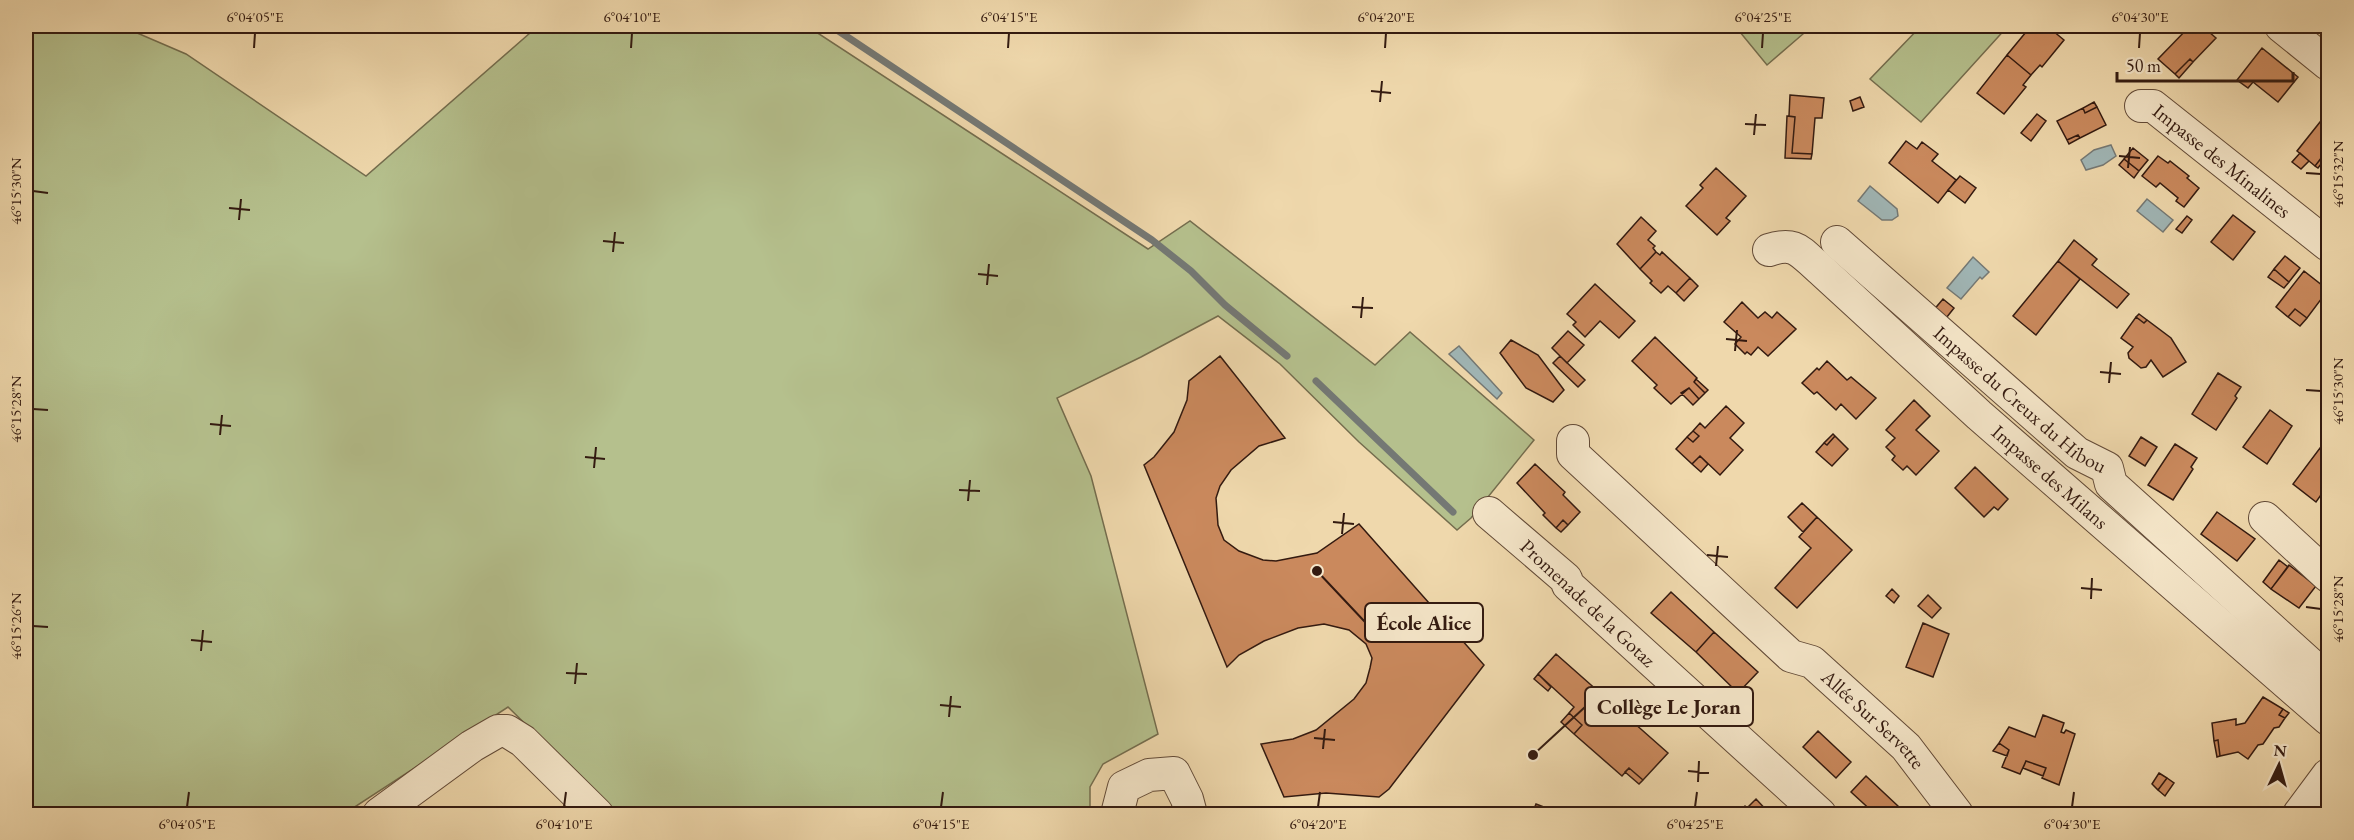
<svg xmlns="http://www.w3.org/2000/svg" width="2354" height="840" font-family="'EB Garamond',serif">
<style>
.green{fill:#b5c08d;stroke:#746d4e;stroke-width:1.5}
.water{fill:#a0b6b6;stroke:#747874;stroke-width:1.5}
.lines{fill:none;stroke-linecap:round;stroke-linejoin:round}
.stream{stroke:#747874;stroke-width:7}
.building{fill:#ca895d;stroke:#331a10;stroke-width:1.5}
.minor-casing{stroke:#624a37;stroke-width:34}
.minor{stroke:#f5e6c9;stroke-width:32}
.ticks{fill:none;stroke:#331a10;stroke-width:2}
.labels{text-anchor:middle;stroke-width:6;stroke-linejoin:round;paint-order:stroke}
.street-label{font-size:20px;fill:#331a10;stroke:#f5e6c9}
.leader{fill:none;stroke:#331a10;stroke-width:2}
.callout-dot{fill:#331a10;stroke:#f5e6c9;stroke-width:2}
.callout{fill:#f5e6c9;stroke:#331a10;stroke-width:2}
.callout-label{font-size:21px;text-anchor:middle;font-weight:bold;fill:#331a10}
.neatline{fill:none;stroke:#331a10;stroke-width:2}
.ticks-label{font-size:15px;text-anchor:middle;fill:#331a10}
</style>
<rect width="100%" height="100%" fill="#efd8ac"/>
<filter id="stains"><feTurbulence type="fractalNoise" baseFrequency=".00333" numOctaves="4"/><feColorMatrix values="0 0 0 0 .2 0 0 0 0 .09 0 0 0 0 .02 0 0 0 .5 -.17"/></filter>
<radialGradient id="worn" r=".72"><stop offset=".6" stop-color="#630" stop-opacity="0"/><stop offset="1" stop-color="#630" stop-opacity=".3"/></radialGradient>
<!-- green -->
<path class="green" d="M26 26H121L186 54 366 176 538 26H807L1148 249 1190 221 1375 365 1410 332 1534 440 1471 518 1457 530 1359 442 1280 364 1218 316 1141 357 1057 398 1091 476 1158 734 1103 764 1090 787V814H617L508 707 344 814H26Z
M1735 26H1797L1803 34 1767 65Z
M1921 26H2008L1921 122 1870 79Z"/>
<!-- water -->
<path class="water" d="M2111 145 2116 156 2103 165 2086 170 2081 160 2094 150Z
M1870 186 1897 209 1898 216 1892 220H1882L1858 201Z
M2147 199 2173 220 2163 232 2137 211Z
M1973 257 1989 272 1982 279 1980 277 1961 299 1947 288Z
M1459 346 1502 393 1497 399 1449 354Z"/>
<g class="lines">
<!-- stream -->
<path class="stream" d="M831 26 1152 240 1191 271 1225 305 1287 356
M1316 381 1453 512"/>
</g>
<!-- building -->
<path class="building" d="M2031 26H2047L2064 40 2042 67 2040 65 2031 75 2007 55Z
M2190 26H2202L2216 38 2193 62 2190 59 2175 74 2158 59Z
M2262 48 2298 77 2278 102 2253 82 2248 88 2237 80Z
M2007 55 2031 75 2023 85 2026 87 2004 114 1977 93Z
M2190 59 2193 62 2179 78 2175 74Z
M1790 95 1824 98 1822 118H1815L1812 154 1792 153 1795 117 1789 116Z
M1860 97 1864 107 1853 111 1850 101Z
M2094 102 2097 107 2085 113 2083 108Z
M2097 107 2106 125 2080 138 2078 135 2067 140 2057 121 2083 108 2085 113Z
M2328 112V150L2315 166 2297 151Z
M2037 114 2046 121 2031 141 2021 133Z
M1787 116 1795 117 1792 153 1812 154 1811 159 1785 158Z
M2078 135 2080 138 2069 144 2067 140Z
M1906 141 1917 149 1922 142 1938 154 1932 161 1956 180 1938 203 1889 163Z
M2133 148 2148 160 2139 171 2124 159Z
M2328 149V155L2318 168 2315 166Z
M2300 153 2309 161 2301 169 2292 162Z
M2158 156 2168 163 2170 161 2189 176 2187 178 2199 188 2184 207 2176 201 2178 198 2160 183 2156 187 2142 176Z
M2124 159 2139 171 2134 178 2119 165Z
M1716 168 1746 196 1726 218 1730 221 1717 235 1686 206 1703 188 1700 185Z
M1960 176 1976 188 1965 203 1948 190Z
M2233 215 2255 232 2233 260 2211 242Z
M2187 216 2192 220 2182 233 2176 229Z
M1641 217 1656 231 1648 240 1655 246 1653 248 1656 252 1640 269 1617 244Z
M2074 240 2097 259 2092 265 2129 294 2117 308 2058 261Z
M1656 252 1660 255 1662 252 1690 278 1676 293 1668 286 1661 293 1650 283 1652 281 1640 269Z
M2285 256 2300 268 2289 282 2274 269Z
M2058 261 2080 279 2036 335 2013 316Z
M2274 269 2289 282 2284 288 2268 277Z
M2304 271 2328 290 2307 318 2295 309 2288 317 2276 307Z
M1690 278 1698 286 1684 301 1676 293Z
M1595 284 1635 321 1619 338 1600 321 1585 337 1573 325 1576 322 1567 314Z
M1943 299 1954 308 1943 322 1932 312Z
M1742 302 1758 318 1765 312 1772 318 1777 312 1796 329 1768 356 1758 347 1751 355 1747 352 1745 354 1735 344 1741 337 1724 322Z
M2295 309 2307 318 2300 326 2288 317Z
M2139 314 2147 320 2144 323 2136 317Z
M2136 317 2144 323 2147 320 2171 338 2186 362 2163 377 2151 360 2146 367 2141 368 2129 358 2128 353 2133 347 2121 338Z
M1568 331 1584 345 1567 363 1552 348Z
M1655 337 1697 378 1694 382 1705 393 1699 399 1689 388 1671 404 1654 388 1657 385 1632 361Z
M1511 340 1538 355 1564 390 1553 402 1526 388 1500 353Z
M1220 356 1285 438 1259 446 1231 470 1220 486 1216 498 1218 525 1224 540 1239 551 1263 560 1276 561 1317 553 1359 524 1484 665 1389 789 1379 797 1326 793 1284 797 1261 744 1293 739 1316 730 1354 699 1366 683 1370 668 1372 658 1366 644 1349 630 1324 624 1298 628 1264 641 1239 655 1227 667 1144 465 1154 457 1174 432 1187 400 1189 381Z
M1560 356 1585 380 1578 387 1553 363Z
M1827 361 1847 380 1851 377 1876 398 1856 419 1841 404 1836 410 1817 392 1814 394 1802 383 1817 368 1819 370Z
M2218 373 2241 387 2235 396 2237 398 2216 430 2192 414Z
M1696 379 1708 390 1705 393 1694 382Z
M1689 388 1699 399 1693 405 1681 393Z
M1914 400 1930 416 1916 430 1939 451 1916 475 1907 466 1903 470 1892 460 1895 456 1886 447 1895 438 1886 430Z
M1726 406 1744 423 1730 438 1743 450 1720 475 1700 456 1692 464 1676 449 1687 437 1693 442 1699 436 1693 431 1700 423 1705 428Z
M2270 410 2292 426 2267 464 2243 447Z
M1693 431 1699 436 1693 442 1687 437Z
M1833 434 1835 436 1827 445 1824 443Z
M1835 436 1848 449 1832 466 1816 452 1824 443 1827 445Z
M2141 437 2157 447 2145 466 2129 456Z
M2175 444 2197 458 2191 467 2193 469 2173 500 2148 485Z
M2320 448 2328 454V485L2316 502 2293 484Z
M1700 456 1708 464 1701 472 1692 464Z
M1535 464 1565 492 1563 495 1580 512 1568 525 1563 520 1556 528 1543 515 1545 513 1517 483Z
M1975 467 2008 499 1998 510 1994 507 1984 517 1955 488Z
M1802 503 1817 517 1803 532 1788 517Z
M2217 512 2255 539 2237 561 2201 534Z
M1817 517 1852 550 1797 608 1775 588 1811 548 1799 537Z
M1563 520 1568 525 1561 532 1556 528Z
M2279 560 2288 567 2271 589 2263 582Z
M2289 565 2316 586 2299 608 2271 589Z
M1892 589 1899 596 1894 603 1886 596Z
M1671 592 1714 632 1696 652 1651 613Z
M1928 595 1941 608 1932 618 1918 606Z
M1923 623 1949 634 1933 677 1906 667Z
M1714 632 1758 672 1738 693 1696 652Z
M1556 654 1668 753 1643 780 1629 768 1622 776 1574 734 1582 725 1569 713 1574 707 1538 674Z
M1538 674 1551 687 1548 691 1534 679Z
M2263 697 2283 709 2279 715 2285 718 2279 727 2274 728 2263 744 2258 745 2248 759 2238 752 2220 756 2218 740 2214 741 2212 723 2236 719V725L2245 723Z
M2283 709 2289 713 2285 718 2279 715Z
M1569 713 1582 725 1574 734 1561 722Z
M2043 715 2064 723 2061 732 2064 733 2066 730 2075 734 2059 785 2042 778 2046 768 2026 761 2020 774 2002 767 2009 750 1999 743 2009 727 2035 737Z
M1818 731 1851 762 1836 778 1803 747Z
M2218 740 2220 756 2217 757 2214 741Z
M1999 743 2009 750 2007 756 1993 751Z
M2026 761 2046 768 2043 776 2023 768Z
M1629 768 1643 780 1639 784 1625 772Z
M2159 773 2167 778 2158 790 2152 784Z
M1866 776 1899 807 1892 814H1875L1851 792Z
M2167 778 2174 783 2165 796 2158 790Z
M1756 799 1770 814H1753L1747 808Z
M1536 804 1562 814H1532Z
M1745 806 1753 814H1737Z
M1565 808 1572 810 1570 814H1563Z"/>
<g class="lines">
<defs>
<g id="minor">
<path d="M2281 26 2328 64"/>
<path id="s1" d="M2141 106H2153L2328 245"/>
<path id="s2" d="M1837 242 2077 453 2107 468 2111 484 2328 680"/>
<path id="s3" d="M1769 250C1796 241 1800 252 1820 269L1979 415 2328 719"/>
<path id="s4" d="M1573 441V454L1791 656 1812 662 1906 747 1957 814"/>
<path d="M1489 513 1566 579 1568 585 1820 814"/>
<path d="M2265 518 2328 576"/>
<path d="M379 814 472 746 498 731H507L523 741 597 814"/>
<path d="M1117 814 1124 787 1149 775 1174 773 1187 799 1191 814"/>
<path d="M2299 814 2328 775"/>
</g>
</defs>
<!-- minor casing -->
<use href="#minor" class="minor-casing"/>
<!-- minor -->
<use href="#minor" class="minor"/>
</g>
<!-- ticks -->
<path class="ticks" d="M254 48 255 33M631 48 632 33M1008 48 1009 33M1385 48 1386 33M1762 48 1763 33M2139 48 2140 33M1371 91 1391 93M1380 102 1382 81M1745 124 1766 125M1754 135 1756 114M2119 156 2140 158M2128 168 2130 147M2306 173 2321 174M33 191 48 193M229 208 250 210M239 220 241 199M603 241 624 243M613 252 615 232M978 274 998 276M987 285 989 264M1352 307 1373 308M1361 318 1363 297M1726 339 1747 341M1735 351 1737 330M2100 372 2121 374M2109 383 2111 362M2306 390 2321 391M33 409 48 410M210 424 231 426M220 435 222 415M585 457 605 459M594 468 596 447M959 490 980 491M968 501 970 480M1333 522 1354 524M1342 534 1344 513M1707 555 1728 557M1716 566 1718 546M2081 588 2102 590M2091 599 2092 578M2306 607 2321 609M33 626 48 627M191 640 212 642M201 651 203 630M566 673 587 674M575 684 577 663M940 705 961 707M949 717 951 696M1314 738 1335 740M1323 749 1325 729M1688 771 1709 773M1698 782 1699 761M187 807 189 792M564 807 566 792M941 807 943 792M1318 807 1320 792M1695 807 1697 792M2072 807 2074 792"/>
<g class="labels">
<!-- street labels -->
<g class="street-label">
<text dy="7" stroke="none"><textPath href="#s1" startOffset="100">Impasse des Minalines</textPath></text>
<text dy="7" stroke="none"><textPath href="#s2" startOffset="242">Impasse du Creux du Hibou</textPath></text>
<text dy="7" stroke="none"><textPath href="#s3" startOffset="369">Impasse des Milans</textPath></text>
<text transform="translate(1588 603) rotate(43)" y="7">Promenade de la Gotaz</text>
<text dy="7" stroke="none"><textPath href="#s4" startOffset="416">Allée Sur Servette</textPath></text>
</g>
</g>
<!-- callouts -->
<path class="leader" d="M1317 571L1365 622M1533 755L1585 707"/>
<g class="callout-dot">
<circle cx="1317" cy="571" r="6"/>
<circle cx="1533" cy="755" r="6"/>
</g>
<g class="callout">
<rect x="1365" y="603" width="118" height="39" rx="6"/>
<rect x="1585" y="687" width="168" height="39" rx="6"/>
</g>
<g class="callout-label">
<text x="1424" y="630">École Alice</text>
<text x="1669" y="714">Collège Le Joran</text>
</g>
<!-- margin -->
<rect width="2354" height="840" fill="none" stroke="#efd8ac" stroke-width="66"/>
<!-- north arrow -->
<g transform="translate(2279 765) rotate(5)" stroke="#f5e6c9" stroke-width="4.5" paint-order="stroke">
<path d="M0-4.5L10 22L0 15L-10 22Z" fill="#331a10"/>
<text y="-9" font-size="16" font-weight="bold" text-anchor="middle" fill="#331a10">N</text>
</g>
<!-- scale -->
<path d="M2117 72v9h176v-9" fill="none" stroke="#331a10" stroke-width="3"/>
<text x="2126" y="72" font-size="18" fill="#331a10" stroke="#f5e6c9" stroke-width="4.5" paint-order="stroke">50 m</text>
<rect x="33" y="33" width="2288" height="774" class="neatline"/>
<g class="ticks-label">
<text x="255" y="22">6°04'05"E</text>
<text x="632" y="22">6°04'10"E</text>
<text x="1009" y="22">6°04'15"E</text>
<text x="1386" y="22">6°04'20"E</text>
<text x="1763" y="22">6°04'25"E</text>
<text x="2140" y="22">6°04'30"E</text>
<text transform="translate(2338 174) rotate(-90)" y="5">46°15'32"N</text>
<text transform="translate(16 191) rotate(-90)" y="5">46°15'30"N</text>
<text transform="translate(2338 391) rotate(-90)" y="5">46°15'30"N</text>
<text transform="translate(16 409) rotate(-90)" y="5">46°15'28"N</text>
<text transform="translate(2338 609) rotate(-90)" y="5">46°15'28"N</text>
<text transform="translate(16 626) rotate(-90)" y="5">46°15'26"N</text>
<text x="187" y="829">6°04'05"E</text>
<text x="564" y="829">6°04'10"E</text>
<text x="941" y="829">6°04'15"E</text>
<text x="1318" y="829">6°04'20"E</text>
<text x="1695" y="829">6°04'25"E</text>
<text x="2072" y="829">6°04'30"E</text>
</g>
<rect width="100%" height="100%" filter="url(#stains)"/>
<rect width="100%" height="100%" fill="url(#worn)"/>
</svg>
